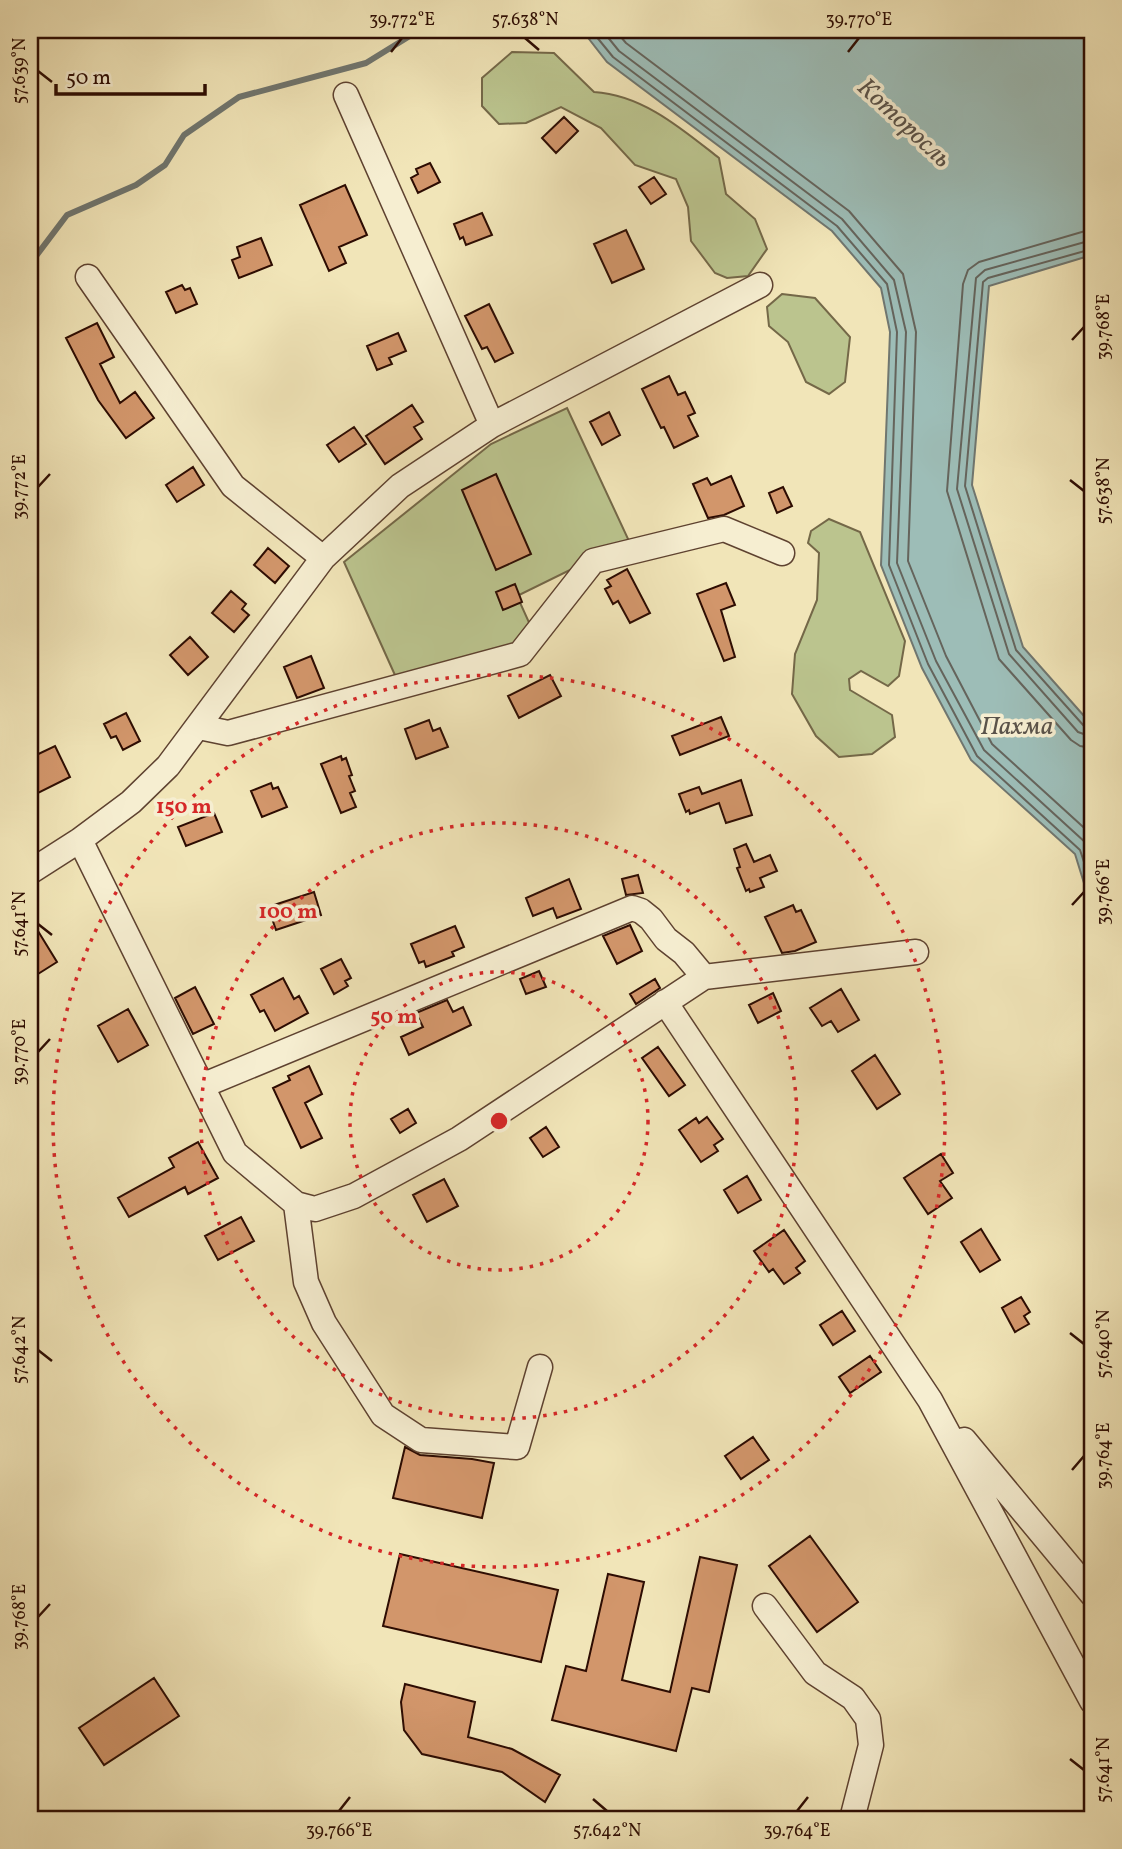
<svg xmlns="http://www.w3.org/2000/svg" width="1122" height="1849" font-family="Vollkorn,serif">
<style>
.green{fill:#bbc48e;stroke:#746848;stroke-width:2}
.water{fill:#9dbdb7;stroke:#70766f;stroke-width:2}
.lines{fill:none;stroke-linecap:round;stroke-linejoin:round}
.shore{stroke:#65645c;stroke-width:2}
.stream{stroke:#70766f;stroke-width:6}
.building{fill:#d2966b;stroke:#2d0c02;stroke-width:2}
.minor-casing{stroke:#5e4230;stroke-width:27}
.minor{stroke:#f6eed1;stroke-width:24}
.ticks{fill:none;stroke:#2d0c02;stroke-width:2.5}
.ring{fill:none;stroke:#d62828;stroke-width:3.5;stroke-dasharray:3.5 7}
.labels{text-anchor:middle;stroke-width:7;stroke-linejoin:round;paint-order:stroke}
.water-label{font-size:26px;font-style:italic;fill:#5a534a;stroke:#f6eed1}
.centre{fill:#d62828;stroke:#f6eed1;stroke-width:3.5}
.ring-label{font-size:21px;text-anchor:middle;font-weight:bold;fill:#d62828;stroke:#f6eed1;stroke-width:7;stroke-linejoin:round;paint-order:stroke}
.neatline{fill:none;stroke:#2d0c02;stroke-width:2.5}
.ticks-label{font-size:18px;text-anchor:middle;fill:#2d0c02}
</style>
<rect width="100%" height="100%" fill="#f1e5b8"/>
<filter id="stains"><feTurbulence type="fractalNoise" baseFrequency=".00286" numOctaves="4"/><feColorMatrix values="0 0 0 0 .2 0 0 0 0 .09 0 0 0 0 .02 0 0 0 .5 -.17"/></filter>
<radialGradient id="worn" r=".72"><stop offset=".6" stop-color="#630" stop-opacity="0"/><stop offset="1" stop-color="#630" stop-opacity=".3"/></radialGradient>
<!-- green -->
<path class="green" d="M512 52 554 53 594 92C643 95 682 129 719 158L726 194 755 219 767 249 748 276 727 278 715 273 691 241 688 207 676 179 635 165 601 128 561 107 526 123 499 124 482 106V78Z
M782 294 815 298 850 337 845 382 829 394 806 382 788 342 769 326 767 307Z
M567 408 629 541 517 596 532 629 505 660 399 684 344 562 491 444Z
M829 519 860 532 905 641 899 676 888 686 861 671 849 679 850 690 892 715 895 737 872 754 839 757 816 736 792 694 795 654 817 600 819 553 808 543 811 531Z"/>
<!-- water -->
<path class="water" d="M582 30H1092V255L989 286 972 485 1023 647 1092 725V909L1075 854 971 760 922 668 881 565 890 332 881 288 832 231 607 62Z"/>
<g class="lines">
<!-- shore -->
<path class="shore" d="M591 30 613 57 837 226 887 284 897 332 889 565 928 664 977 756 1080 850 1092 886
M602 30 619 51 842 219 894 280 906 332 897 563 936 661 984 750 1086 843 1092 858
M615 30 626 43 849 211 903 274 916 332 908 561 946 656 992 744 1092 835
M1092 229 979 262 968 270 963 284 947 491 999 659 1071 740 1080 746 1092 748
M1092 240 985 270 976 278 957 489 1009 654 1078 732 1092 737
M1092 249 988 278 983 282 965 486 1016 650 1084 726 1092 729"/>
<!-- stream -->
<path class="stream" d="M30 264 67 215 136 185 165 165 184 135 239 97 366 63 413 34 416 30"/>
</g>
<!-- building -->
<path class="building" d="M564 117 578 131 556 153 542 138Z
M430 163 440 182 418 193 411 178 418 174 416 169Z
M654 177 666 194 651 204 639 187Z
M345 185 367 235 339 247 346 263 329 271 300 205Z
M482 213 492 235 466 245 463 237 460 239 454 224Z
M626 230 644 269 612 283 594 244Z
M261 238 272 265 239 278 232 260 240 257 237 247Z
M182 285 185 290 190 288 197 304 176 313 166 292Z
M489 304 513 353 495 362 487 347 482 349 465 316Z
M97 323 114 357 100 364 120 403 135 392 154 418 126 438 98 400 66 338Z
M398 333 406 351 389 358 392 364 377 370 367 346Z
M669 376 678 395 685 392 695 413 688 416 698 436 674 448 664 427 661 428 642 389Z
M412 405 423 422 414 427 422 439 385 464 366 436Z
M609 412 620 435 602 445 590 422Z
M354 427 366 444 339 462 327 445Z
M193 467 204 485 177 502 166 485Z
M496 474 531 554 496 570 462 490Z
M731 476 744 506 724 515 708 518 693 484 707 478 711 485Z
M783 487 792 506 777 513 769 493Z
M268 548 289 566 275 583 254 565Z
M627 569 650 613 630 623 618 601 613 604 605 589 611 586 607 580Z
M726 583 735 605 721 610 735 657 724 661 697 594Z
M515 584 522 602 503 610 496 592Z
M231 591 246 604 242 609 249 615 234 632 212 613Z
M190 637 208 657 188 675 170 655Z
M311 656 324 688 297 698 284 667Z
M550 675 561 696 519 718 508 696Z
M126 713 140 741 123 750 116 736 111 738 104 724Z
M721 717 729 736 680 755 672 736Z
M429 720 433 731 440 728 448 747 416 759 405 729Z
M55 746 70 777 38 793 30 776V758Z
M341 756 342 760 346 758 352 775 349 776 355 791 350 793 356 807 341 813 321 764Z
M741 780 752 815 726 823 719 803 690 814 689 810 686 812 679 794 699 787 702 794Z
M271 783 273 789 278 787 287 807 262 817 251 791Z
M214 813 222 832 186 846 178 827Z
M746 844 754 862 770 855 777 871 760 878 764 887 750 892 749 889 746 891 737 868 740 867 734 849Z
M638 875 643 893 626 895 622 879Z
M569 879 581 909 557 918 553 908 533 916 526 898Z
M314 892 321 915 276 930 268 907Z
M793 905 796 912 801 910 816 942 795 951 782 953 765 917Z
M30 918 57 962 30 979Z
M630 925 642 951 617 964 603 936Z
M455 926 464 947 452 952 454 956 426 967 424 961 419 963 411 944Z
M341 959 351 978 345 981 348 986 334 994 321 969Z
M539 971 546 987 526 994 520 979Z
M283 978 294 999 299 996 308 1013 275 1031 264 1010 260 1012 251 995Z
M655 979 660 988 636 1004 630 994Z
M195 987 214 1024 193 1034 175 998Z
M841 989 859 1020 838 1032 831 1021 822 1026 810 1008Z
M773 993 781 1011 758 1023 749 1005Z
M447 1000 453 1012 463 1007 471 1025 409 1055 401 1037 423 1027 416 1013Z
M128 1009 148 1045 118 1062 98 1026Z
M658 1047 685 1085 669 1096 642 1058Z
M875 1055 900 1094 877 1109 852 1071Z
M309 1066 322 1094 305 1103 322 1138 301 1148 273 1088 290 1080 288 1076Z
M408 1109 416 1123 400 1133 391 1119Z
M707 1117 723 1139 714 1145 718 1151 701 1162 679 1130 696 1118 699 1123Z
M546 1127 559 1147 543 1157 530 1138Z
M198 1142 218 1178 188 1194 185 1187 129 1217 118 1198 174 1167 169 1158Z
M941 1154 953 1173 940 1181 952 1198 928 1214 904 1178Z
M747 1176 761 1200 738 1213 724 1190Z
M444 1179 458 1206 427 1222 413 1195Z
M241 1217 254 1241 218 1260 205 1236Z
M981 1229 1000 1260 980 1272 961 1242Z
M784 1230 805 1261 796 1268 800 1273 784 1284 773 1269 769 1272 754 1251Z
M1021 1297 1030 1312 1024 1316 1029 1324 1015 1332 1002 1308Z
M842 1311 855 1331 833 1345 820 1325Z
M870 1356 881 1372 850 1393 839 1377Z
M753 1437 769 1460 741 1479 725 1456Z
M405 1447 420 1455 472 1459 494 1463 482 1518 393 1498Z
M810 1536 858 1602 817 1632 769 1566Z
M400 1554 558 1590 541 1662 383 1626Z
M700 1557 737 1565 709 1692 692 1688 676 1751 552 1720 566 1666 586 1671 608 1574 644 1582 622 1680 670 1692Z
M154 1678 179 1716 104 1765 79 1728Z
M405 1684 475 1702 468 1737 512 1749 560 1775 545 1802 502 1772 422 1754 404 1730 401 1702Z"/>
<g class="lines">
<defs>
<path id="minor" d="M346 95 492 425
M88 277 233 486 323 558
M199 727 228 733 520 654 593 561 724 529 782 553
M80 840 235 1153 296 1204 315 1209 354 1196 459 1139 704 977 916 952
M30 872 80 840 131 802 168 766 323 558 400 486 492 425 760 285
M665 1002 930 1400 1092 1701
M204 1085 632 908 641 911 651 919 666 939 684 953 704 977
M296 1204 306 1282 324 1323 383 1415 421 1440 517 1447 540 1367
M964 1440 1092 1594
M765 1606 815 1673 853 1698 868 1719 871 1745 852 1819"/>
</defs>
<!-- minor casing -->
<use href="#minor" class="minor-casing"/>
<!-- minor -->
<use href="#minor" class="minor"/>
</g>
<!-- ticks -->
<path class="ticks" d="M525 38 539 50M391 52 402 38M848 52 859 38M38 71 52 82M1072 340 1084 327M1070 480 1084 491M38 487 50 474M1072 905 1084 892M38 924 52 935M38 1052 50 1039M1070 1333 1084 1344M38 1350 52 1361M1072 1470 1084 1456M38 1617 50 1604M1070 1759 1084 1770M593 1799 607 1811M339 1811 350 1797M797 1811 808 1797"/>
<!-- distance rings -->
<g class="ring">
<circle cx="499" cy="1121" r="149"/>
<circle cx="499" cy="1121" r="298"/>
<circle cx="499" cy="1121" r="446"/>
</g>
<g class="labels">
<!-- water labels -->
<g class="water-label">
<text transform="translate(905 122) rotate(43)" y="9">Которосль</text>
<text x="1017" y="734">Пахма</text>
</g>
</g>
<circle cx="499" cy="1121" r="10" class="centre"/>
<g class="ring-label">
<text x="184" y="813">150 m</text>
<text x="288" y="918">100 m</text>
<text x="394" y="1023">50 m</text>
</g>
<!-- margin -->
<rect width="1122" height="1849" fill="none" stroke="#f1e5b8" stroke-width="77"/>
<!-- scale -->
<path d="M56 84v10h149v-10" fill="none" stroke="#2d0c02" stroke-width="3.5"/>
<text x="66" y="84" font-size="21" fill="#2d0c02" stroke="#f6eed1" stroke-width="5" paint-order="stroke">50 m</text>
<rect x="38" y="38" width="1046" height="1773" class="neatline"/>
<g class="ticks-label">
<text x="402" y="25">39.772°E</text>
<text x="525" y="25">57.638°N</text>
<text x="859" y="25">39.770°E</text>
<text transform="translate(19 71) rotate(-90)" y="6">57.639°N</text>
<text transform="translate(1103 327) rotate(-90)" y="6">39.768°E</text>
<text transform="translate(19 487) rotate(-90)" y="6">39.772°E</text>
<text transform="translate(1103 491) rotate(-90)" y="6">57.638°N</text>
<text transform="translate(1103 892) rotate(-90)" y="6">39.766°E</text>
<text transform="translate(19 924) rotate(-90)" y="6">57.641°N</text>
<text transform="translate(19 1052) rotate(-90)" y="6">39.770°E</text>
<text transform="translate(1103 1344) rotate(-90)" y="6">57.640°N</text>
<text transform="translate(19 1350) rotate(-90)" y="6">57.642°N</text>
<text transform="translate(1103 1456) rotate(-90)" y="6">39.764°E</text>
<text transform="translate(19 1617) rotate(-90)" y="6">39.768°E</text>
<text transform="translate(1103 1770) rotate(-90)" y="6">57.641°N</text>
<text x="339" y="1836">39.766°E</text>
<text x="607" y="1836">57.642°N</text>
<text x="797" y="1836">39.764°E</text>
</g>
<rect width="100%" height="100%" filter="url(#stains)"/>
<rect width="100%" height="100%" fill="url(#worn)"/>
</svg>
